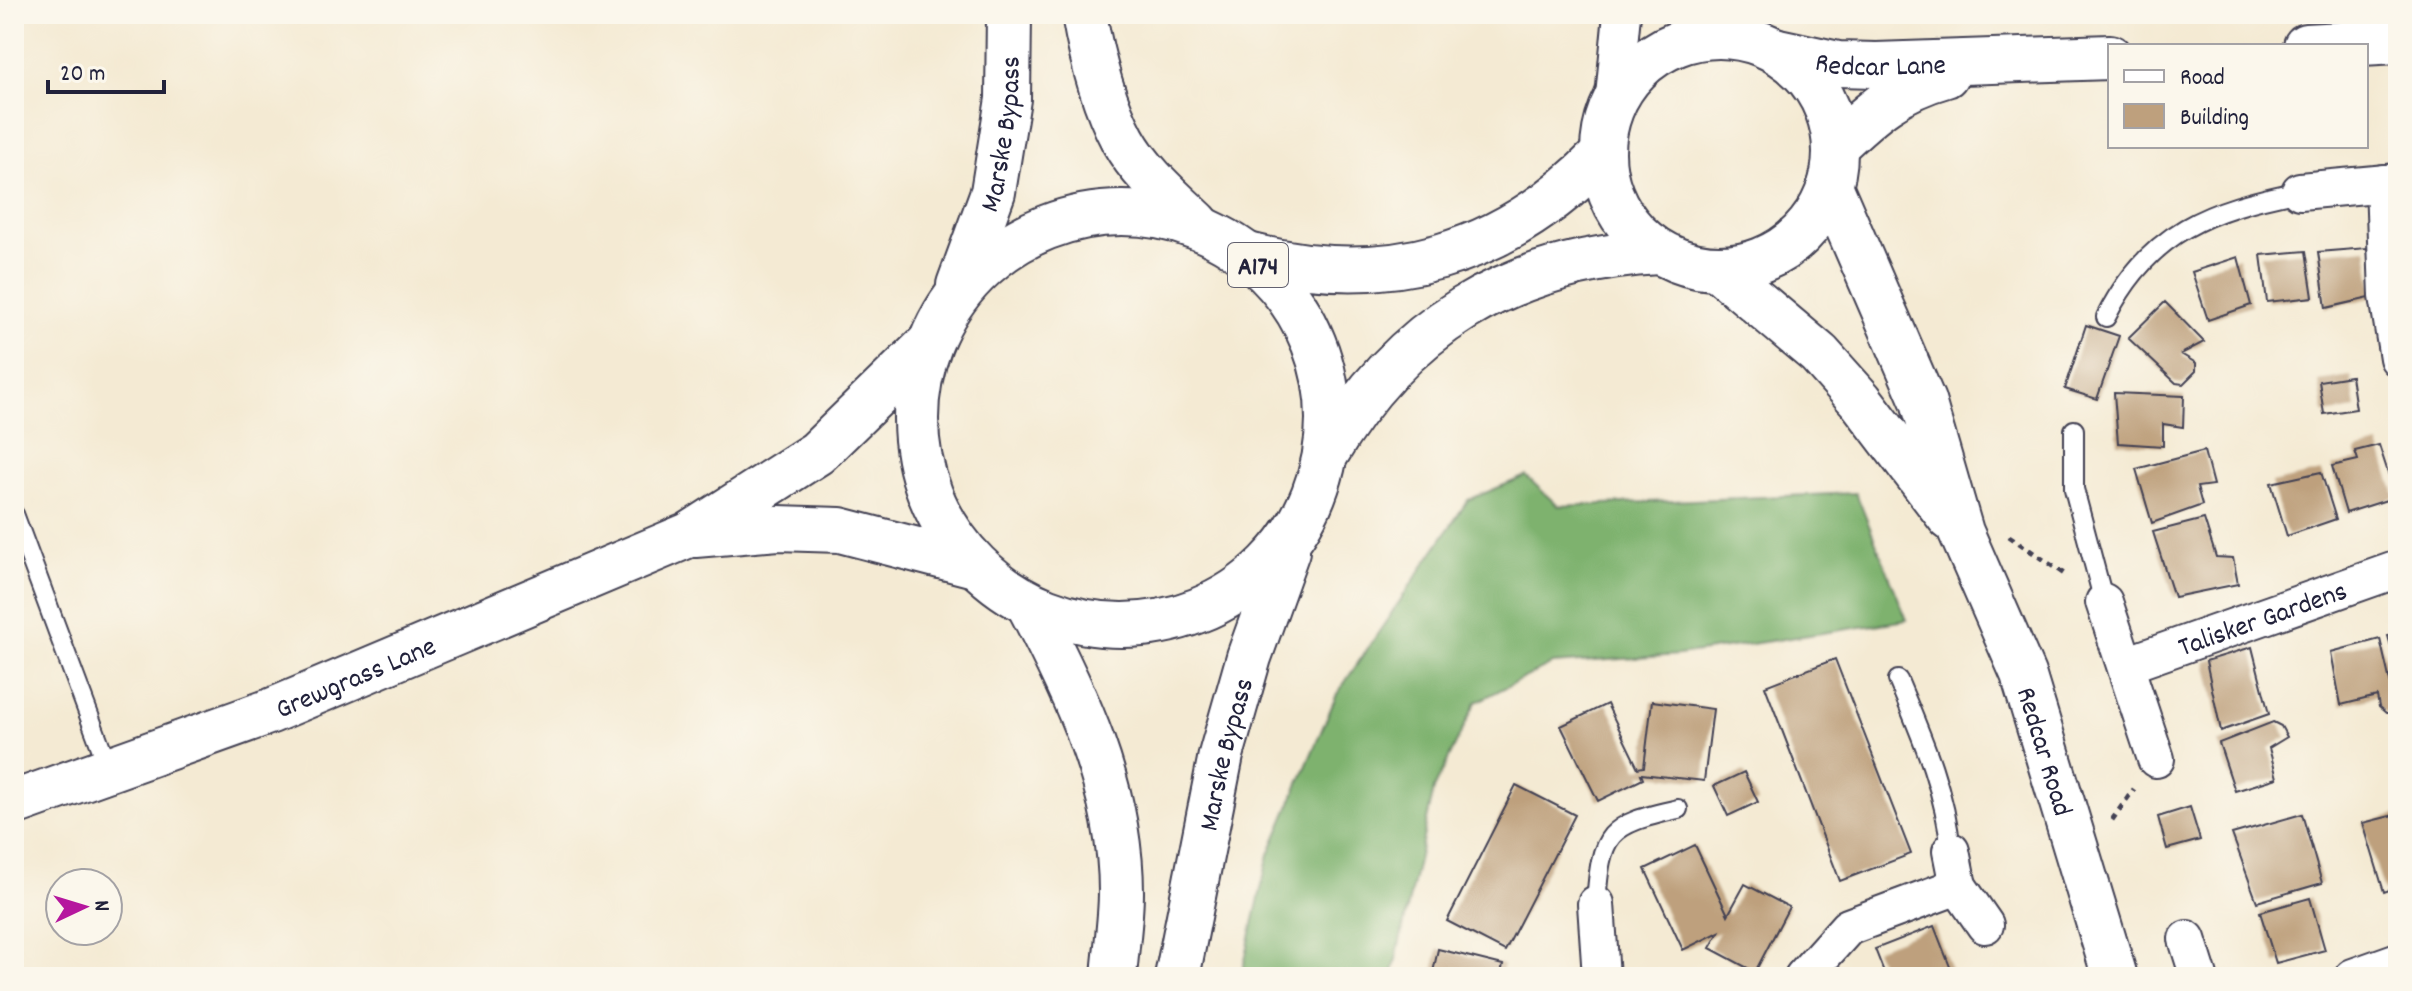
<svg xmlns="http://www.w3.org/2000/svg" width="2412" height="991" font-family="Dekko,sans-serif">
<style>
.forest{fill:#7eb26e;stroke:#506a54;stroke-width:2}
.building{fill:#bea07d}
.lines{fill:none;stroke-linecap:round;stroke-linejoin:round}
.lane-casing{stroke:#424052;stroke-width:22}
.street-casing{stroke:#424052;stroke-width:40}
.secondary-casing{stroke:#424052;stroke-width:48}
.primary-casing{stroke:#424052;stroke-width:48}
.path{stroke:#424052;stroke-width:5;stroke-dasharray:6 6;stroke-linecap:butt}
.lane{stroke:#fff;stroke-width:18}
.street{stroke:#fff;stroke-width:36}
.secondary{stroke:#fff;stroke-width:44}
.primary{stroke:#fff;stroke-width:44}
.labels{text-anchor:middle;stroke-width:7;stroke-linejoin:round;paint-order:stroke}
.shield{fill:#fbf7ec;stroke:#636270;stroke-width:2}
.shield-label{font-size:26px;font-weight:bold;fill:#22223b}
.street-label{font-size:28px;fill:#22223b;stroke:#fbf7ec}
</style>
<rect width="100%" height="100%" fill="#fbf7ec"/>
<filter id="ink" filterUnits="userSpaceOnUse"><feTurbulence type="fractalNoise" baseFrequency=".0125" numOctaves="2"/><feDisplacementMap in="SourceGraphic" scale="16" xChannelSelector="R" yChannelSelector="G"/><feConvolveMatrix kernelMatrix="1 2 1 2 8 2 1 2 1" color-interpolation-filters="sRGB"/></filter>
<filter id="wash" filterUnits="userSpaceOnUse"><feTurbulence type="fractalNoise" baseFrequency=".006" numOctaves="4" result="noise"/><feDisplacementMap in="SourceGraphic" scale="32" xChannelSelector="R" yChannelSelector="G"/><feGaussianBlur stdDeviation="1.8" result="paint"/><feColorMatrix in="noise" values="0 0 0 0 0 0 0 0 0 0 0 0 0 0 0 0 0 1.4 0 .05"/><feComposite in="paint" operator="in"/></filter>
<g filter="url(#wash)">
<rect width="100%" height="100%" fill="#f4ead3"/>
<!-- forest -->
<path class="forest" d="M1526 476 1558 506 1856 493 1907 620 1679 655 1552 664 1476 702 1434 789 1392 977H1241L1269 854 1337 694 1468 500Z"/>
<g id="blocks">
<!-- building -->
<path class="building" d="M2367 248 2374 297 2326 308 2318 252Z
M2306 251 2313 297 2267 302 2261 255Z
M2238 257 2251 305 2208 320 2192 272Z
M2165 302 2204 342 2181 354 2196 363V371L2183 384 2176 383 2128 338Z
M2086 325 2119 336 2097 399 2065 389Z
M2351 376 2356 409 2324 414 2319 381Z
M2114 393 2184 396 2183 427 2163 424V446L2118 443Z
M2379 445 2396 497 2346 513 2332 466 2358 460 2355 451Z
M2204 451 2213 485 2197 487 2202 505 2152 523 2136 469Z
M2321 472 2336 519 2287 536 2271 483Z
M2204 519 2216 557 2233 558 2238 584 2174 597 2153 532Z
M2398 633V667H2397L2388 636Z
M2380 639 2395 703 2392 713H2386L2379 707 2377 696 2341 705 2331 652Z
M2252 647 2269 714 2221 731 2206 661Z
M1835 659 1911 854 1840 881 1765 686Z
M1652 701 1713 709 1704 781 1641 774 1643 779 1598 801 1561 726 1607 704 1638 768 1644 767Z
M2273 722 2281 726 2287 737 2269 748 2277 778 2235 791 2219 743Z
M1744 772 1758 802 1728 816 1714 786Z
M1516 785 1575 815 1505 951 1447 921Z
M2190 807 2200 840 2167 849 2158 817Z
M2302 814 2322 883 2257 902 2232 834Z
M2398 814V887L2384 892 2363 823Z
M1695 845 1728 915 1745 884 1789 907 1755 972 1710 948 1719 932 1683 950 1645 869Z
M2310 898 2325 950 2276 963 2260 912Z
M1934 926 1954 977H1886L1875 949Z
M1438 949 1503 965 1500 977H1432Z"/>
</g>
</g>
<g filter="url(#ink)">
<use href="#blocks" fill-opacity="0" stroke="#424052" stroke-width="2"/>
<g class="lines">
<defs>
<path id="lane" d="M2106 317C2149 231 2210 209 2300 191
M2074 430V489L2104 602
M14 514 109 769
M1898 680C1922 737 1945 789 1951 851
M1596 904C1601 832 1607 825 1678 809"/>
<g id="street">
<path d="M1732 14 1754 42"/>
<path d="M1613 107 1622 14"/>
<path d="M2384 183 2388 296 2398 358"/>
<path d="M2300 191 2398 182"/>
<path d="M2104 602 2156 759"/>
<path id="s1" d="M2126 665 2398 569"/>
<path d="M1958 886 1985 925"/>
<path d="M1596 904 1601 977"/>
<path d="M2187 939 2199 977"/>
<path d="M1803 977 1848 927 1958 886 1951 851"/>
<path d="M2353 977 2398 961"/>
</g>
<g id="secondary">
<circle cx="1719" cy="152" r="116"/>
<path d="M2306 46 2398 41"/>
<path id="s2" d="M1778 51 1838 64 1876 65 2110 57"/>
<path d="M1835 146C1872 111 1896 89 1946 75"/>
<path id="s3" d="M1830 186 1923 401 1961 532 2023 674 2115 977"/>
<path d="M1248 255C1387 290 1503 257 1603 154"/>
<path d="M1718 269 1819 354 1861 401 1950 518"/>
<path d="M1325 456C1401 326 1509 261 1658 252"/>
<path d="M695 535 778 528 840 530 971 564"/>
<path id="s4" d="M14 803 271 711 689 535 817 453 929 344"/>
</g>
<g id="primary">
<path d="M1084 14C1091 55 1103 103 1123 140 1141 173 1171 198 1198 224"/>
<circle cx="1122" cy="419" r="206"/>
<path id="s5" d="M959 285 993 192 1008 99 1009 14"/>
<path d="M1029 605C1076 695 1121 788 1121 892 1121 920 1116 949 1114 977"/>
<path id="s6" d="M1177 977 1221 755 1249 657 1287 551"/>
</g>
</defs>
<!-- lane casing -->
<use href="#lane" class="lane-casing"/>
<!-- street casing -->
<use href="#street" class="street-casing"/>
<!-- secondary casing -->
<use href="#secondary" class="secondary-casing"/>
<!-- primary casing -->
<use href="#primary" class="primary-casing"/>
<!-- path -->
<path class="path" d="M2009 536 2067 576
M2112 820 2134 789"/>
<!-- lane -->
<use href="#lane" class="lane"/>
<!-- street -->
<use href="#street" class="street"/>
<!-- secondary -->
<use href="#secondary" class="secondary"/>
<!-- primary -->
<use href="#primary" class="primary"/>
</g>
</g>
<g class="labels">
<!-- shield labels -->
<rect class="shield" x="1228" y="243" width="60" height="44" rx="6"/>
<g class="shield-label">
<text x="1258" y="274">A174</text>
</g>
<!-- street labels -->
<g class="street-label">
<text dy="10" stroke="none"><textPath href="#s2" startOffset="104">Redcar Lane</textPath></text>
<text dy="10" stroke="none"><textPath href="#s5" startOffset="158">Marske Bypass</textPath></text>
<text dy="10" stroke="none"><textPath href="#s1" startOffset="144">Talisker Gardens</textPath></text>
<text dy="10" stroke="none"><textPath href="#s4" startOffset="364">Grewgrass Lane</textPath></text>
<text dy="10" stroke="none"><textPath href="#s3" startOffset="606">Redcar Road</textPath></text>
<text dy="10" stroke="none"><textPath href="#s6" startOffset="228">Marske Bypass</textPath></text>
</g>
</g>
<!-- margin -->
<rect width="2412" height="991" fill="none" stroke="#fbf7ec" stroke-width="48"/>
<!-- legend -->
<rect x="2108" y="44" width="260" height="104" fill="#fbf7ec" stroke="#a4a2a5" stroke-width="2"/>
<rect x="2124" y="70" width="40" height="12" fill="#ffffff" stroke="#a4a2a5" stroke-width="2"/>
<text x="2180" y="84" font-size="24" fill="#22223b">Road</text>
<rect x="2124" y="104" width="40" height="24" fill="#bea07d" stroke="#a4a2a5" stroke-width="2"/>
<text x="2180" y="124" font-size="24" fill="#22223b">Building</text>
<!-- north arrow -->
<g transform="translate(84 907) rotate(86)"><circle r="38" fill="#fbf7ec" stroke="#a4a2a5" stroke-width="2"/>
<path d="M0-6L14 30L0 20L-14 30Z" fill="#b5179e"/>
<text y="-12" font-size="22" font-weight="bold" text-anchor="middle" fill="#22223b">N</text>
</g>
<!-- scale -->
<path d="M48 80v12h116v-12" fill="none" stroke="#22223b" stroke-width="4"/>
<text x="60" y="80" font-size="24" fill="#22223b" stroke="#fbf7ec" stroke-width="6" paint-order="stroke">20 m</text>
</svg>
